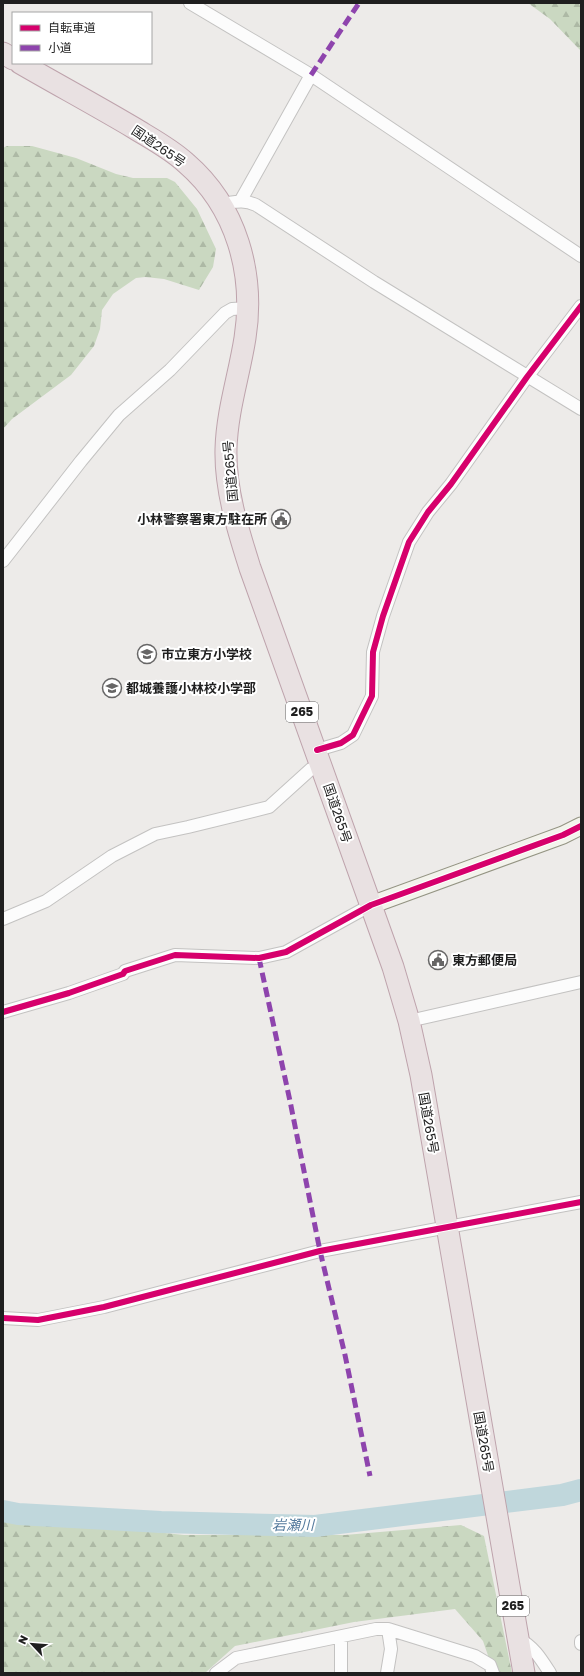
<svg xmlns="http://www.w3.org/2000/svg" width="584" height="1676" font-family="'Golos Text','Noto Sans JP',sans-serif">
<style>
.forest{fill:url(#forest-firs)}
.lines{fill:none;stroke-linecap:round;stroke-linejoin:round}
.river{stroke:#c0d7dc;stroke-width:22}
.street-casing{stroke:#c3c2c1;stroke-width:14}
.secondary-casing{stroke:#949483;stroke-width:19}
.highway-casing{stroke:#bea3ac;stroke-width:23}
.street{stroke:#fcfcfc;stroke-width:12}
.secondary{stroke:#f3f3ec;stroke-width:17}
.highway{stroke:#e9e1e2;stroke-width:21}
.quiet{stroke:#8e44ad;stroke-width:5;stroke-dasharray:10 5;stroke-linecap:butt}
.cycleway-casing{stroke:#fff;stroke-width:8}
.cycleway{stroke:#d6006c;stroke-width:6}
.labels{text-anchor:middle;stroke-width:4;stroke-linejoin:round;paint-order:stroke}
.shield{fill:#fff;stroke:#626262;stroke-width:1}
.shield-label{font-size:12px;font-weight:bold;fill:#1f1f1f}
.street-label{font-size:13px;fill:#1f1f1f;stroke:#fff}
.poi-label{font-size:13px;font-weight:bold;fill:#1f1f1f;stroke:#fff;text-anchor:start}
.water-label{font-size:14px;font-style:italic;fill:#547a9d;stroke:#fff}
</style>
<defs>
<pattern id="forest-firs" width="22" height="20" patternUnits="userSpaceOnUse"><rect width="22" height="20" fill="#cad8c1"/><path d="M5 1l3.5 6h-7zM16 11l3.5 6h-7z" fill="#adb9a5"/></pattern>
</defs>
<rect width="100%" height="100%" fill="#edebe9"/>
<!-- forest -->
<path class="forest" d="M528 3H581V51L550 19Z
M7 146H32L76 158 116 174 133 178H167L175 182 197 209 216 249 213 267 199 290 164 279 145 277 136 278 113 294 102 310 100 329 94 346 71 375 12 419 3 429V148Z
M3 1516 184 1535H345L461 1525 484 1536 512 1673H494L483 1641 455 1609 354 1622 235 1646 205 1673H3Z"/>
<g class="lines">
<!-- river -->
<path class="river" d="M3 1511 18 1514 161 1522 315 1526 562 1495 581 1490"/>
<defs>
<path id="street" d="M190 3 311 75 581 256
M241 200 311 75
M221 204C235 202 243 199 256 205L374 282 581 409
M3 561 81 461 119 415 170 370 225 313 232 309 248 308
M317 750 341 743 353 735 372 696 373 652 383 616 409 542 428 512 451 484 527 377 581 306
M3 919 46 901 112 856 155 834 188 827 269 807 311 769 322 766
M3 1012 69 993 123 974 125 971 175 955 259 958 286 952 371 905
M409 1021 581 982
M3 1318 38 1320 104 1307 320 1251 581 1202
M519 1639C534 1647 541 1659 550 1673
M581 1641V1644
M216 1673 236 1658 376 1629H388L475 1656 490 1665 493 1673
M341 1673V1637
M387 1673 391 1649 388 1629"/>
<path id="secondary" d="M371 905 563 835 581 826"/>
<path id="highway" d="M3 53 13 59
M20 63C58 85 97 106 134 128 152 139 171 149 186 163 237 207 255 274 245 338 239 376 227 411 226 449 225 490 238 530 250 568L393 967 409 1021 421 1075 524 1673"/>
</defs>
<!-- street casing -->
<use href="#street" class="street-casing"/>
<!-- secondary casing -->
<use href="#secondary" class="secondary-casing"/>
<!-- highway casing -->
<use href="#highway" class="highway-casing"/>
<!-- street -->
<use href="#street" class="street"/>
<!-- secondary -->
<use href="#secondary" class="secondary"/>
<!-- highway -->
<use href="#highway" class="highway"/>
<!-- quiet -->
<path class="quiet" d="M311 75 359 3
M259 958 290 1101 320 1251 345 1355 370 1476"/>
<defs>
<path id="cycleway" d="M317 750 341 743 353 735 372 696 373 652 383 616 409 542 428 512 451 484 527 377 581 306
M3 1012 69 993 123 974 125 971 175 955 259 958 286 952 371 905 563 835 581 826
M3 1318 38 1320 104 1307 320 1251 581 1202"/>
</defs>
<!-- cycleway casing -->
<use href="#cycleway" class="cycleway-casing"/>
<!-- cycleway -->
<use href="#cycleway" class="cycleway"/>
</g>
<!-- icons -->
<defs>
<symbol id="civic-ring" viewBox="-11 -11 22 22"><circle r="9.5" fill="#fff" stroke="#676666" stroke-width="1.5"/><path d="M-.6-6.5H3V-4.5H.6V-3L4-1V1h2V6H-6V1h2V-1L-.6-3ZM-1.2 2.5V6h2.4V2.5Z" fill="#676666"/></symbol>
<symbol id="school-ring" viewBox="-11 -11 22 22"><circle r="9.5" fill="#fff" stroke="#676666" stroke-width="1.5"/><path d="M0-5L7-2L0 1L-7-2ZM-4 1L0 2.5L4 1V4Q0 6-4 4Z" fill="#676666"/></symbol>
</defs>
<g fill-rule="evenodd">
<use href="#civic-ring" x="270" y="508" width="22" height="22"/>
<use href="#school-ring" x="136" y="643" width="22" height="22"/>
<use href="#school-ring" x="101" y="677" width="22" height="22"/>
<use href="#civic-ring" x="427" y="949" width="22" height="22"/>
</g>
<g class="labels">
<!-- shield labels -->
<g class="shield">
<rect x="286" y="702" width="32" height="20" rx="3"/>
<rect x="497" y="1596" width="32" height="20" rx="3"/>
</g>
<g class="shield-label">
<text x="302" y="716">265</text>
<text x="513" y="1610">265</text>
</g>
<!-- street labels -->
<g class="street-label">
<text transform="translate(159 146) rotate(34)" y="5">国道265号</text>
<text transform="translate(230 471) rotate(-95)" y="5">国道265号</text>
<text transform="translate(338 813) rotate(71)" y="5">国道265号</text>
<text transform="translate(429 1123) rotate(80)" y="5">国道265号</text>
<text transform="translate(484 1442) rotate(80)" y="5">国道265号</text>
</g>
<!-- poi labels -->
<g class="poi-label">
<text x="267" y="524" text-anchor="end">小林警察署東方駐在所</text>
<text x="161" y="659">市立東方小学校</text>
<text x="126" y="693">都城養護小林校小学部</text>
<text x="452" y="965">東方郵便局</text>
</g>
<!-- water labels -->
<g class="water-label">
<text x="293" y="1530">岩瀬川</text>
</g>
</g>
<!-- border -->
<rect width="584" height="1676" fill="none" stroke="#1f1f1f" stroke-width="8"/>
<!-- legend -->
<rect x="12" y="12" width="140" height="52" fill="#ffffff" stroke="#a5a5a5"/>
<rect x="20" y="25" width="20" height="6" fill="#d6006c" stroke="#a5a5a5"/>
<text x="48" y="32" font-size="12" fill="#1f1f1f">自転車道</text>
<rect x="20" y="45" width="20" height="6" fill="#8e44ad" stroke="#a5a5a5"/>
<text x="48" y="52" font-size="12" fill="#1f1f1f">小道</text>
<!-- north arrow -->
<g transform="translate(32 1644) rotate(296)" stroke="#ffffff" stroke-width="3" paint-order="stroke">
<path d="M0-3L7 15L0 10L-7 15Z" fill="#1f1f1f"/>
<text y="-6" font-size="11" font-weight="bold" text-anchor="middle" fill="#1f1f1f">N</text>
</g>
</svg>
